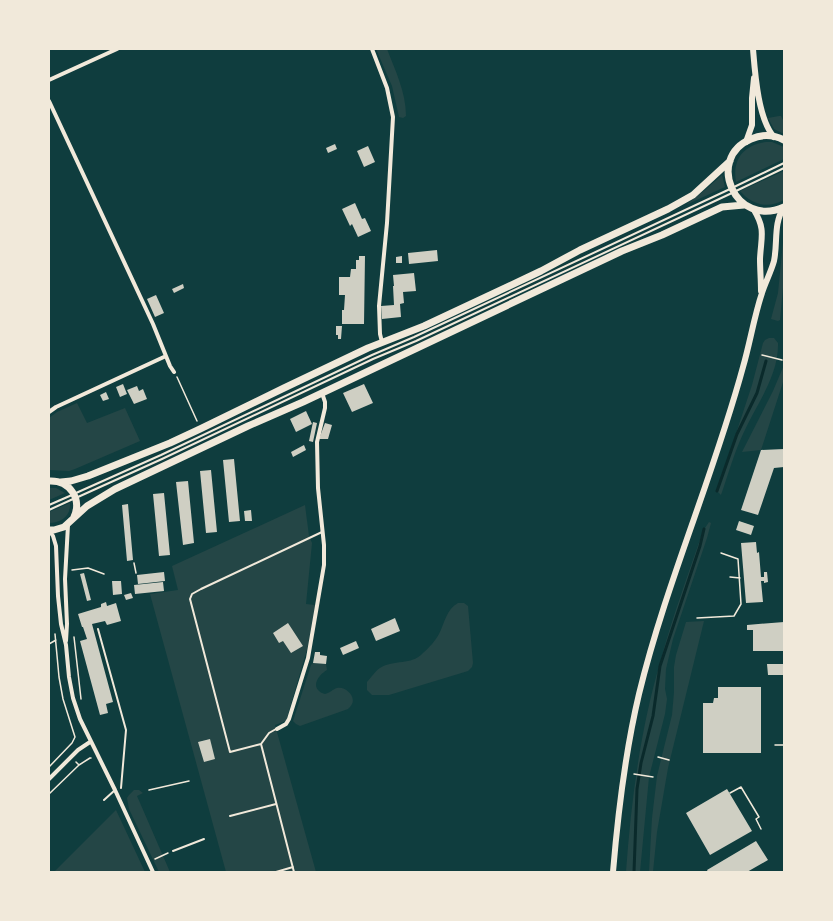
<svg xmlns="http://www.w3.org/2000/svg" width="833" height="921" font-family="'Titillium Web',sans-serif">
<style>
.green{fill:#244646}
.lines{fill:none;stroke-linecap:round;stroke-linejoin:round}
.stream{stroke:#0a2a2b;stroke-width:3}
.building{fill:#cfcfc3}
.path{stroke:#f1e9da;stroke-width:1.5}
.service{stroke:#f1e9da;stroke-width:2}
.minor{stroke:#f1e9da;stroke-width:4}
.secondary{stroke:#f1e9da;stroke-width:6}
.primary{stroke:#f1e9da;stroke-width:7}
</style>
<rect width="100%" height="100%" fill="#0f3d3e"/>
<!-- green -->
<path class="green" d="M376 49H387C395 70 406 92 406 116L403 118 399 117 392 86Z
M779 116H781L784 122V134L774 129 768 118Z
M766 142H772L784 147V159L736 182C732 159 744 145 766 142Z
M784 171V200C768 209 752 205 740 191Z
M722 175 725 187 688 204H687L705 190Z
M783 242H784V277L780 320 778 321 771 319 778 293Z
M769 338H774L778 343C779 376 756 405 743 434 734 453 728 475 721 495L718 492V488L752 385 763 343 765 340Z
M784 365V379L761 450 742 452 773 391Z
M77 403 87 423 125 408 140 441 75 469 69 471 49 470V418L57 412Z
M49 488H56L65 493 49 500Z
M70 503C71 516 61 523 49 523V512Z
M305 505 309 536 312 543 306 604 315 605 308 646 286 721 275 725 316 872H226L150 594 178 590 172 566Z
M709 522 711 523 707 538 673 639 666 669 665 689 667 699 665 714 649 777 640 872H626C631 802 640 731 660 663 672 618 688 575 703 531Z
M458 603H464L468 606 473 663 472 667 468 671 389 695H372L367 690V682C371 678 375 671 380 668 394 659 411 666 423 653 429 648 436 640 439 634 445 622 446 610 458 603Z
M704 621 668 768 657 832 653 872H649L652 818 657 776 672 715 674 692V667L676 655 686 622Z
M313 663 326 664 327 670C321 673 311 684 319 691 321 693 323 693 325 694 330 693 333 689 337 688 345 686 356 696 352 704 351 706 349 708 348 709L300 726 296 724 293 721 311 665Z
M134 790H139L143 793 137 796 170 872H159L129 809 127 798 129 795Z
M116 810 145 872H54Z"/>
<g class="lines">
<!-- stream -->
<path class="stream" d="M717 491 737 434 757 393 766 361
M634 872 637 789 641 763 653 716 660 666 700 546 704 529"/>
</g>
<!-- building -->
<path class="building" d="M335 144 337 149 328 153 326 148Z
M368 146 375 162 364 167 357 151Z
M355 203 362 219 365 218 371 231 358 237 352 224 350 226 342 209Z
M437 250 438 261 409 264 408 253Z
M359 256H365L364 324H342V310H344L345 295H339V277H350L351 269H356V260H359Z
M402 256V263H396V257Z
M414 273 416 291 403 292 404 303 400 304 401 317 382 319 381 306 394 305 393 286H394L393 275Z
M183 284 184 288 174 293 172 289Z
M156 295 164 313 155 317 147 299Z
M336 326H342L341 339H338V335H336Z
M123 384 127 394 120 397 116 387Z
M364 384 373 403 352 412 343 393Z
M137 386 139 391 143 389 147 399 134 404 127 390Z
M106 392 109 399 103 401 100 395Z
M306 411 312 424 296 432 290 419Z
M313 422 317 423 313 442 309 441Z
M325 423 332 425 328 439H319Z
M304 445 306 450 293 457 291 452Z
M784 449V467L774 468 758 515 741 510 761 450Z
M234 459 240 521 229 522 223 460Z
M211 470 217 532 206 533 200 471Z
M188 481 194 543 183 545 176 482Z
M164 493 170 555 159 556 153 494Z
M128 504 133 560 127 561 122 505Z
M251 510 252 521H245L244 511Z
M739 521 754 526 751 535 736 530Z
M756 542 757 553 759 552 761 577H764V572H767L768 582 764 583V581H761L763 602 746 603 741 543Z
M164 572 165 581 138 584 137 575Z
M84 573 91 600 87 601 80 574Z
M112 581H121L122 594 113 595Z
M163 582 164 591 135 594 134 585Z
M131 593 133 598 126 600 124 595Z
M106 602 107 606 116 603 121 621 107 625 105 621 92 624 113 702 106 704 108 713 100 715 80 641 87 639 83 627H82L78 614 101 607V604Z
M395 618 400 631 376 641 371 629Z
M784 622V651H753V630H747V625Z
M288 623 303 646 291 653 283 641 279 643 273 633Z
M356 641 359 648 343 655 340 648Z
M315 652H320V655L327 656 326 664 313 663Z
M767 664H784V675H768Z
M718 687H761V753H703V703H713L714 698H718Z
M210 739 215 759 204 762 198 742Z
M727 789 752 831 710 855 686 813Z
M756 841 768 860 747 872H708L707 870Z"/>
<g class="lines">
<!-- path -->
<path class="path" d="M762 355 782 360
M177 377 197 421
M134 563 136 573
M72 570 88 568 104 574
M730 577 740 578
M697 618 734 616 741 604 738 559 721 553
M74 637 81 699
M49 644 56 640
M775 745H784
M658 757 669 760
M76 762 79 765 90 758H91
M49 767 72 743 75 737 63 699 59 677 55 634
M634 774 653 777
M149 790 189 781
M730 793 741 787 759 817 756 819 761 829
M49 794 79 765
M155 859 168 853"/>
<!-- service -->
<path class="service" d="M734 187 784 163
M736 191 784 168
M76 493 161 455 372 355 414 337 730 189
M78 497 162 459 373 359 416 341 732 193
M49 505 72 495
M49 510 73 499
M98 629 126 730 121 788
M276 729 269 733 261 744 230 752 190 599 192 594 201 589 322 532
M261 744 294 872
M104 800 115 790
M230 816 276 804
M173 851 204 839
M276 872 293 867"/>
<!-- minor -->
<path class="minor" d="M372 49 387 88 393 117 387 223 379 306 380 334 382 342
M49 80 117 49
M49 101 153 324 170 366 174 372
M49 412 56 407 166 356
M49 530 53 536 56 546 58 596 61 624 66 645 69 677 73 698 80 719 115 790 153 872
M66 641 67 624 65 579 68 525
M277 729 286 724 289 719 308 658 324 565V545L318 488 317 442 325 408V402L322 393
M49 779 78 750 90 742"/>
<!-- secondary -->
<path class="secondary" d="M753 49C755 73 758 119 774 137
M746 142 752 125V98L754 78
M754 210C766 230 761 237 760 259 760 269 761 280 761 291
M613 872C618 812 625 753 639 694 666 583 713 478 743 367 750 343 754 317 762 293 765 283 771 272 774 261 778 242 773 224 784 207"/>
<!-- primary -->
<path class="primary" d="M784 140C774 135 762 134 751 139 705 158 735 229 784 207
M49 481C70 480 82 499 74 517
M61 482 71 481 88 476 170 443 200 429 284 388 368 348 424 326 541 271 580 250 668 209 693 195 730 161
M49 530H54L64 527 87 506 115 489 248 426 303 402 622 251 662 235 722 207 744 205"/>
</g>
<!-- border -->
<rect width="833" height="921" fill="none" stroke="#f1e9da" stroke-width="100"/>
</svg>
